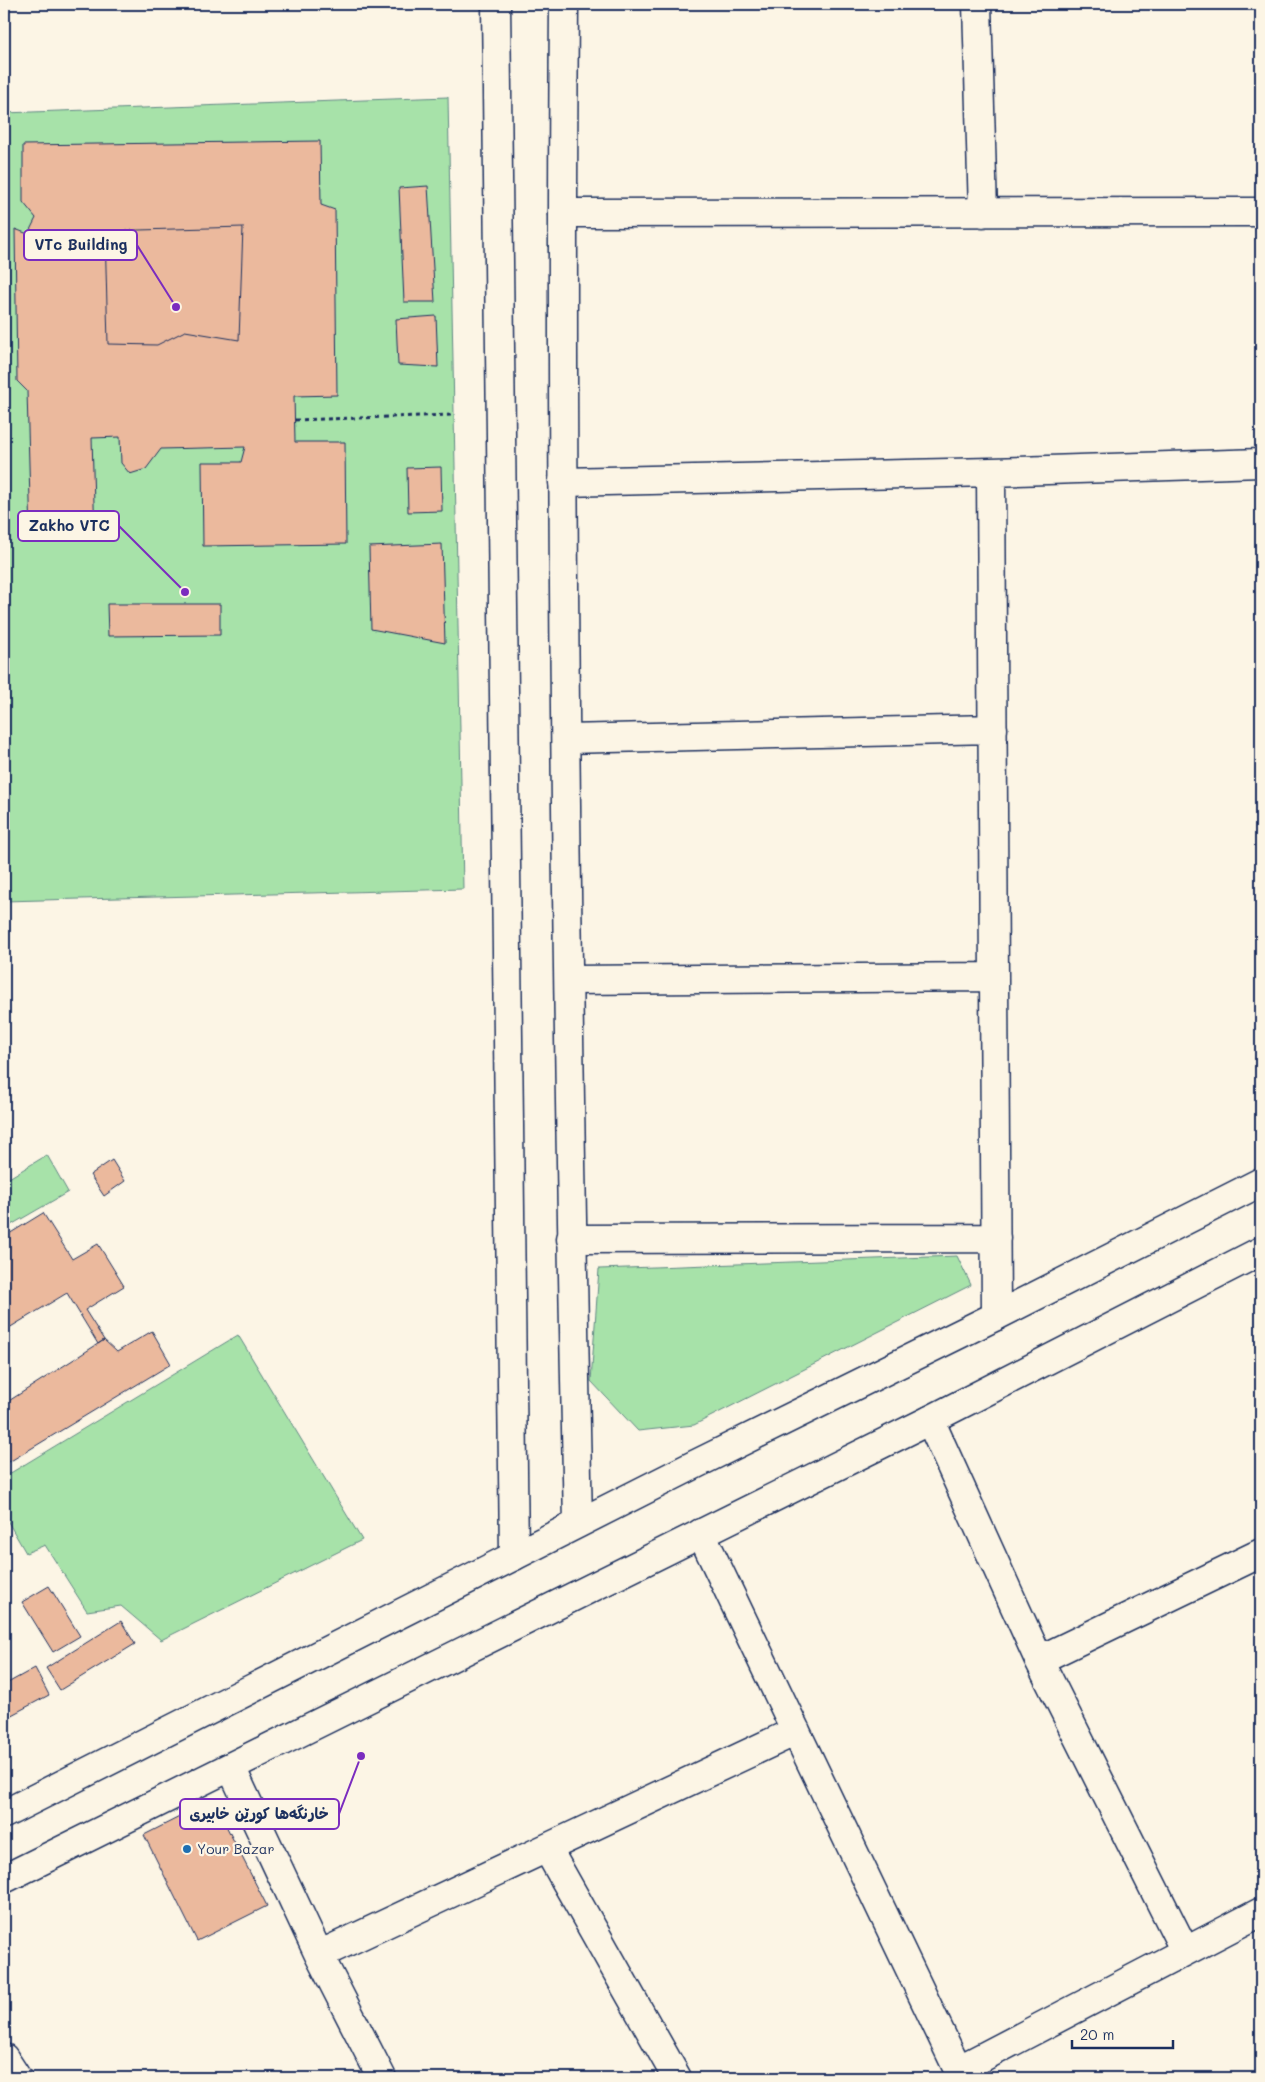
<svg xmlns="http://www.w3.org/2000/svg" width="1265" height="2082" font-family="Mali,'Playpen Sans Arabic',sans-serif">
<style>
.green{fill:#a7e2a9;stroke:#618884}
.building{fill:#ebb99d;stroke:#1b2f5e}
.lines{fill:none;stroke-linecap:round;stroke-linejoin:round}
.minor-casing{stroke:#1b2f5e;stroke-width:31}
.secondary-casing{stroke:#1b2f5e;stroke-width:31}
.primary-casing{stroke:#1b2f5e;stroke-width:31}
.path{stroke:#1b2f5e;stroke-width:3;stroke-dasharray:4 4;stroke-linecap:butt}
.minor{stroke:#fcf5e5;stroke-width:28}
.secondary{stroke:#fcf5e5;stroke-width:28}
.primary{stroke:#fcf5e5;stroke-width:28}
.poi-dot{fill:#1f6fb2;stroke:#fcf5e5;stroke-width:2}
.labels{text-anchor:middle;stroke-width:4.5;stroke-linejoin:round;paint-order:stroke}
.poi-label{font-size:14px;fill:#1b2f5e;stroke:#fcf5e5;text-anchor:start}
.leader{fill:none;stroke:#7b2cbf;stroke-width:2}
.callout-dot{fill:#7b2cbf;stroke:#fcf5e5;stroke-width:2}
.callout{fill:#fcf5e5;stroke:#7b2cbf;stroke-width:2}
.callout-label{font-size:15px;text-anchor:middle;font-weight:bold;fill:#1b2f5e}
</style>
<rect width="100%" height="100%" fill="#fcf5e5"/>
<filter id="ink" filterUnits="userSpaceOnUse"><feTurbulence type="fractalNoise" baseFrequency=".02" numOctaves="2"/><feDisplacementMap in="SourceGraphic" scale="10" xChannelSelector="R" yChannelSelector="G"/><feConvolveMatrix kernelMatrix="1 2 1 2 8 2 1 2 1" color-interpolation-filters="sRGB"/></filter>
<g filter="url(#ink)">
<!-- green -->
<path class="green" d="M448 97 463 889 4 901V113Z
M47 1155 68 1192 4 1229V1181Z
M957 1256 971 1285 694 1425 638 1431 591 1381 599 1269Z
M238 1335 362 1540 161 1640 121 1606 87 1611 45 1545 26 1553 4 1515V1477Z"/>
<!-- building -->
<path class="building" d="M320 141 321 205 335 210 337 395 294 396 295 442H345L346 544 203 546 202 462H241L245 447 161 449 146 469 130 474 121 463 120 437 92 438 95 536 31 537 27 391 17 381 15 229 28 234 36 218 23 202V145Z
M428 186 435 302H404L399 188Z
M243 227 239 340 185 331 157 345 108 344 105 231Z
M436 316 438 367 398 365 396 319Z
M441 467 442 511 408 512 407 468Z
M442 544 445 643 371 629 369 547Z
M107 604H220V635L108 636Z
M112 1160 125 1181 104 1196 90 1175Z
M43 1213 72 1259 98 1244 124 1286 85 1310 104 1340 98 1344 67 1293 4 1331V1237Z
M152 1331 171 1364 4 1465V1404L104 1340 117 1352Z
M49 1586 80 1636 53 1652 22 1602Z
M121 1621 135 1644 60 1690 46 1668Z
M35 1668 49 1695 4 1719V1685Z
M213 1800 267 1906 197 1941 144 1835Z"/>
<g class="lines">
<defs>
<path id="minor" d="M977 4 983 213
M563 213 1261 212
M991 472 996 1316
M563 482 991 472 1261 463
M566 739 993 729
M569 980 994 977
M571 1239 996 1238
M930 1420 1039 1660 1185 1951
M701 1533 962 2078
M1039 1660 1261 1553
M231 1767 319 1955 382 2078
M547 1848 677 2078
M319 1955 796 1731
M958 2070 1261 1912"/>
<path id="secondary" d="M496 4 514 1556
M564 4C560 510 567 1017 578 1523
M4 2058 17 2078"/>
<path id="primary" d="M4 1814 696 1464 996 1316 1261 1182
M4 1879 930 1420 1261 1251"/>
</defs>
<!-- minor casing -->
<use href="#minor" class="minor-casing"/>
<!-- secondary casing -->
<use href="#secondary" class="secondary-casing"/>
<!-- primary casing -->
<use href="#primary" class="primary-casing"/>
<!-- path -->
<path class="path" d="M295 420 454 415"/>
<!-- minor -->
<use href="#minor" class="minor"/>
<!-- secondary -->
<use href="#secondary" class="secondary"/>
<!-- primary -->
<use href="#primary" class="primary"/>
</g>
</g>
<!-- markers -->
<circle class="poi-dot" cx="187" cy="1849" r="5"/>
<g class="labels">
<!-- poi labels -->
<g class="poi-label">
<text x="197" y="1854">Your Bazar</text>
</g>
</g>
<!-- callouts -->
<path class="leader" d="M176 307L137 245M185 592L119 526M361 1756L339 1814"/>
<g class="callout-dot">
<circle cx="176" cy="307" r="5"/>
<circle cx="185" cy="592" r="5"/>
<circle cx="361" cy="1756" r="5"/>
</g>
<g class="callout">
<rect x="24" y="230" width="113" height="30" rx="5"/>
<rect x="18" y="511" width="101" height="30" rx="5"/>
<rect x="180" y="1799" width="159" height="30" rx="5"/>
</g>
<g class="callout-label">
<text x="81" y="250">VTc Building</text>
<text x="69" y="531">Zakho VTC</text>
<text x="259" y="1819">خارنگه‌ها كورێن خابيرى</text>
</g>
<!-- margin -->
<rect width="1265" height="2082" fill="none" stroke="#fcf5e5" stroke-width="20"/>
<rect x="10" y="10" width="1245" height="2062" fill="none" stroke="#1b2f5e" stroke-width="2" filter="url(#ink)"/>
<!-- scale -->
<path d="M1072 2040v8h101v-8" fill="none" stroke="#1b2f5e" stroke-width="2.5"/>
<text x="1080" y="2040" font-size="15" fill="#1b2f5e" stroke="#fcf5e5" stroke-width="4" paint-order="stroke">20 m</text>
</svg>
